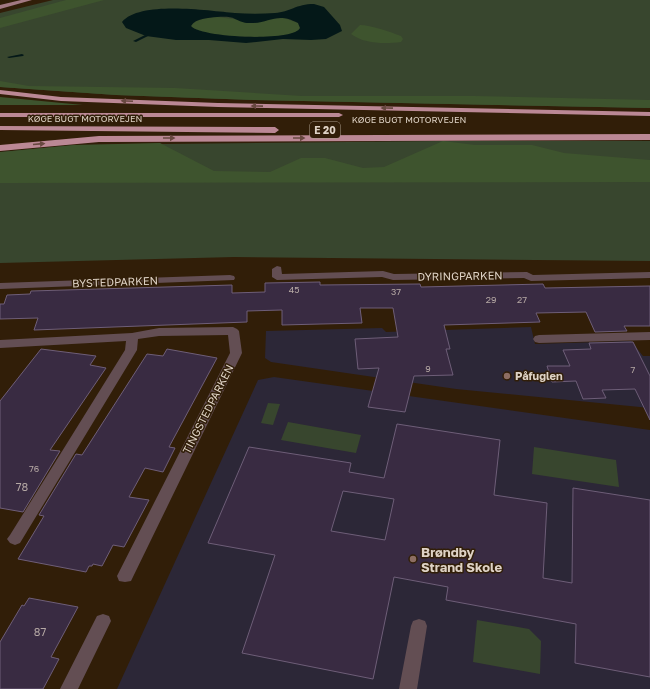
<svg xmlns="http://www.w3.org/2000/svg" width="650" height="689" font-family="'Golos Text',sans-serif">
<style>
.education{fill:#2c2737}
.green{fill:#38462e}
.forest{fill:#3e542e}
.water{fill:#041818;fill-rule:evenodd}
.lines{fill:none;stroke-linecap:round;stroke-linejoin:round}
.stream{fill:#041818;fill-rule:evenodd}
.building{fill:#392b42;stroke:#6e5e78;fill-rule:evenodd}
.street{fill:#634e53;fill-rule:evenodd}
.primary{fill:#a27882;fill-rule:evenodd}
.highway{fill:#bb8895;fill-rule:evenodd}
.oneway{fill:#684840}
.education-dot{fill:#8d6e63;stroke:#311e08;stroke-width:1.5}
.labels{text-anchor:middle;stroke-width:3;stroke-linejoin:round;paint-order:stroke}
.far-street-label{font-size:9px;fill:#ded2c5;stroke:#311e08}
.number-label{font-size:9px;fill:#b5a8a4}
.shield{fill:#311e08;stroke:#aa9c8c;stroke-width:1}
.shield-label{font-size:10px;font-weight:bold;fill:#ded2c5}
.street-label{font-size:11px;fill:#ded2c5;stroke:#311e08}
.poi-label{font-size:11px;font-weight:bold;fill:#ded2c5;stroke:#311e08;text-anchor:start}
.near-number-label{font-size:11px;fill:#b5a8a4}
.near-poi-label{font-size:13px;font-weight:bold;fill:#ded2c5;stroke:#311e08;text-anchor:start}
</style>
<rect width="100%" height="100%" fill="#311e08"/>
<!-- education -->
<path class="education" d="M531 327 535 344 631 341 643 356H650V408L456 389 271 362 265 358 266 331 382 328 386 332Z
M274 377 650 430V689H117L258 380Z"/>
<!-- green -->
<path class="green" d="M53 0H650V108L253 100 116 95 0 87V13Z
M443 141H650V261L234 257 0 263V152L75 145Z
M268 403 280 404 273 425 261 423Z
M288 422 361 435 356 453 281 440Z
M534 447 616 460 619 487 532 474Z
M477 620 529 629 541 641 540 674 473 662Z"/>
<!-- forest -->
<path class="forest" d="M66 0H104L0 28V18Z
M217 17 259 22 269 19 284 18 298 23 300 28C294 42 219 36 204 33 200 32 196 30 192 28L191 26C197 18 208 18 217 17Z
M360 25C371 25 390 32 401 36L403 39 401 42C385 44 364 44 351 34Z
M0 81 29 86 175 88 302 96H473L650 100V108L253 100 116 95 0 87Z
M0 97 83 105H0Z
M443 141 475 145H532L564 153 650 160V182L0 183V152H2L75 145 160 143 214 171 270 172 301 158H325L363 168 384 167Z"/>
<!-- water -->
<path class="water" d="M314 4 324 7 340 25 342 31 326 39 311 40 283 39 246 43 209 40H176L146 36 126 28 122 22C140 0 210 11 235 13 248 14 262 14 275 13 290 12 296 4 314 4ZM217 17C222 17 230 16 235 19 240 21 243 23 249 23 269 24 276 11 298 23L300 28C294 42 201 38 191 26 196 18 208 18 217 17Z"/>
<g class="lines">
<!-- stream -->
<path class="stream" d="M145 35 148 36 136 42 133 41Z
M22 54 24 55 23 56 9 58 7 57Z"/>
</g>
<!-- building -->
<path class="building" d="M320 282V285L420 284 421 287 543 284 545 288 650 286V326H624L627 331 595 332 586 312 536 313 540 322 444 325 450 349H446L453 375 414 376 405 412 368 407 379 368 358 369 355 339 398 337 393 308H360L362 323 321 324 282 325V310L247 311V322L34 330 38 318 0 319V304H4L7 295 30 294 31 291 232 285V293L265 292V283Z
M633 342 650 376V420L635 389 602 390 606 398 583 399 576 381 552 382 547 366H570L563 350 591 349 589 343Z
M41 349 96 356 90 365 106 368 50 450 60 451 23 512 0 508V401Z
M167 349 217 358 169 447 175 448 163 472 145 468 129 497 149 500 124 547 113 545 102 566 93 564 92 566H89L86 572 18 559 44 516 39 515 76 454 82 455 147 354 163 356Z
M397 424 500 440 494 495 547 503 543 578 572 583 573 488 650 500V677L575 663 576 624 446 600 448 587 394 577 373 679 242 653 275 555 208 543 249 447 351 463 349 472 384 478ZM343 491 394 499 385 540 331 531Z
M29 598 78 607 51 657 59 659 43 689H0V642L22 605 24 606Z"/>
<g class="lines">
<!-- street -->
<path class="street" d="M277 266 281 267 282 274 383 271 394 274 527 272 533 275 650 272V278L531 281 524 278 393 280 382 277 277 280 272 277V269Z
M230 275 234 276 235 278 234 280 0 289V283Z
M233 327 237 329 239 331 242 353 131 581 125 582 119 581 117 576 230 353 228 335 159 336 138 339 137 350 20 543 15 545 10 543 7 539 10 535 125 350 126 341 0 348V340L132 333 159 328Z
M650 332V340L539 343 535 342 533 339 535 336 539 335Z
M103 614 109 616 111 621 78 689H60L97 616Z
M419 619 425 621 427 626 417 689H399L411 626 413 621Z"/>
<!-- primary -->
<path class="primary" d="M21 0H32L0 9V5Z"/>
<!-- highway -->
<path class="highway" d="M0 90 61 97 218 103 650 112V116L218 107 61 101 0 94Z
M0 113H339L343 115 339 117H0Z
M0 126 275 127 279 130 275 133 0 130Z
M650 134V140L99 142 0 151V145L99 136Z"/>
</g>
<!-- one-way arrows -->
<defs><path id="oneway-solid" d="M-6-.8H1V-3.2L6.5 0L1 3.2V.8H-6Z"/></defs>
<g class="oneway">
<use href="#oneway-solid" transform="translate(127 101) rotate(-178)"/>
<use href="#oneway-solid" transform="translate(257 106) rotate(-179)"/>
<use href="#oneway-solid" transform="translate(387 108) rotate(-179)"/>
<use href="#oneway-solid" transform="translate(169 138)"/>
<use href="#oneway-solid" transform="translate(299 138)"/>
<use href="#oneway-solid" transform="translate(39 144) rotate(-5)"/>
</g>
<!-- markers -->
<g class="education-dot">
<circle cx="507" cy="376" r="4"/>
<circle cx="413" cy="559" r="4"/>
</g>
<g class="labels">
<!-- far-street labels -->
<g class="far-street-label">
<text x="85" y="122">KØGE BUGT MOTORVEJEN</text>
<text x="409" y="123">KØGE BUGT MOTORVEJEN</text>
</g>
<!-- number labels -->
<g class="number-label">
<text x="294" y="293">45</text>
<text x="396" y="295">37</text>
<text x="491" y="303">29</text>
<text x="522" y="303">27</text>
<text x="428" y="372">9</text>
<text x="633" y="373">7</text>
<text x="34" y="472">76</text>
</g>
<!-- shield labels -->
<rect class="shield" x="310" y="122" width="30" height="16" rx="3"/>
<g class="shield-label">
<text x="325" y="134">E 20</text>
</g>
<!-- street labels -->
<g class="street-label">
<text transform="translate(460 276) rotate(-1)" y="4">DYRINGPARKEN</text>
<text transform="translate(115 282) rotate(-2)" y="4">BYSTEDPARKEN</text>
<text transform="translate(208 409) rotate(-63)" y="4">TINGSTEDPARKEN</text>
</g>
<!-- poi labels -->
<g class="poi-label">
<text x="515" y="380">Påfuglen</text>
</g>
<!-- near-number labels -->
<g class="near-number-label">
<text x="22" y="491">78</text>
<text x="40" y="636">87</text>
</g>
<!-- near-poi labels -->
<g class="near-poi-label">
<text x="421" y="557">Brøndby<tspan x="421" dy="15">Strand Skole</tspan></text>
</g>
</g>
</svg>
